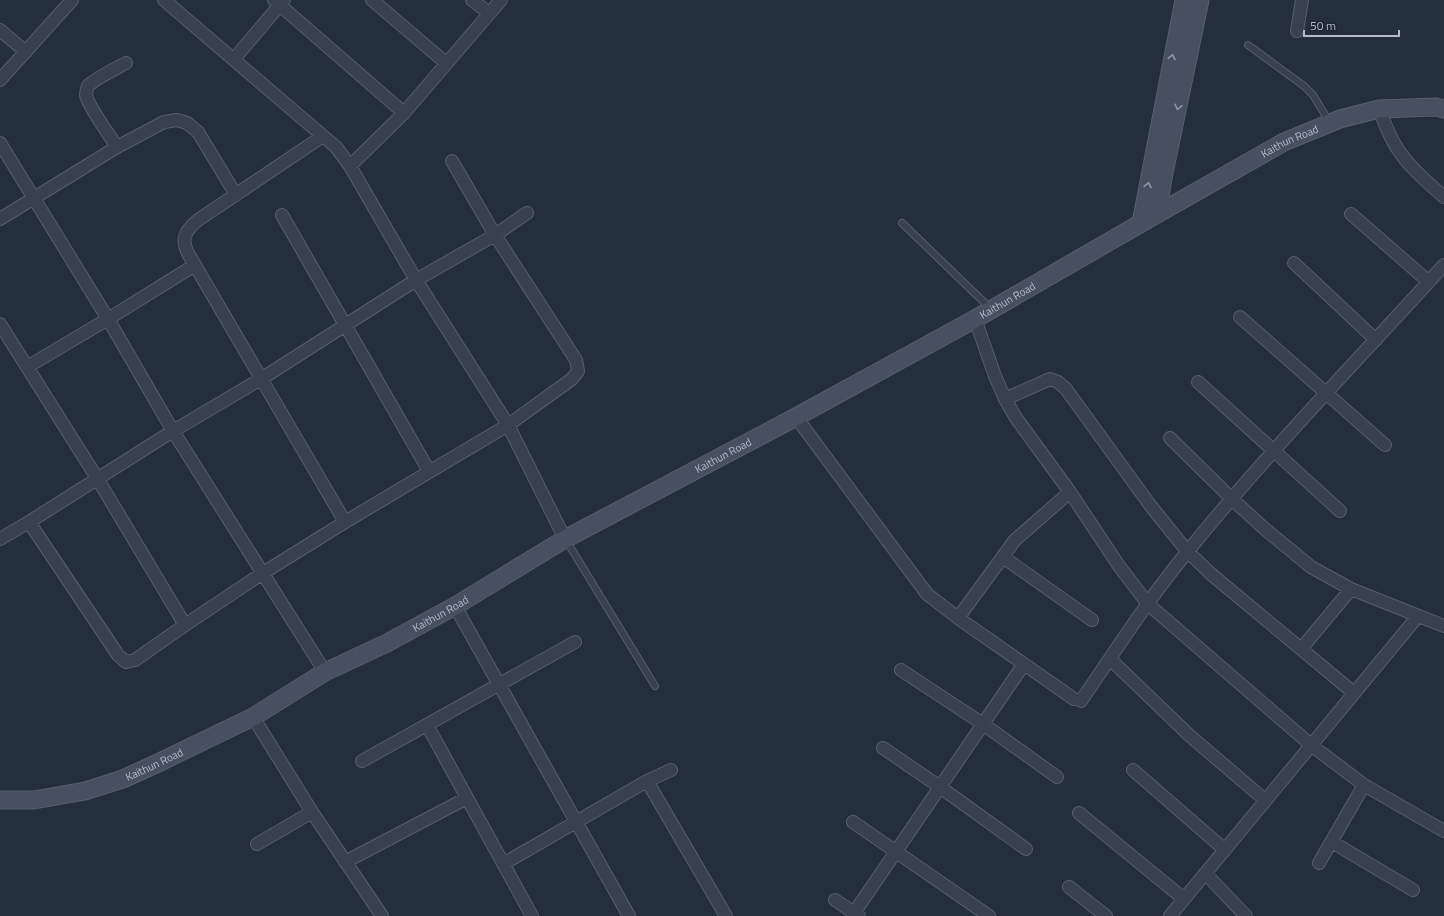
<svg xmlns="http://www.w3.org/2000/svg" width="1444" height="916" font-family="'Titillium Web',sans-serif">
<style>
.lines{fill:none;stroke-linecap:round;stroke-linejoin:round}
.lane-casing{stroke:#565f6c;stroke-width:8}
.street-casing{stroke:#565f6c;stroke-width:14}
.secondary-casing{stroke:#565f6c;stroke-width:19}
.lane{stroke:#38414e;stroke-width:6}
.street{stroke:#38414e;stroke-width:12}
.secondary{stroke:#465061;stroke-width:17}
.oneway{stroke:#8e96a5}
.labels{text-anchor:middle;stroke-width:3;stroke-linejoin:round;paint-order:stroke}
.street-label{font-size:11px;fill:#b4bcc9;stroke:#1d2633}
</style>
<rect width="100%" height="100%" fill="#242f3e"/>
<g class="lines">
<defs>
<path id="lane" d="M1248 45 1304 86 1313 95 1330 123
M902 223 990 308
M566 540 655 686"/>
<path id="street" d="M164 0 323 136 336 147 350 166 416 280 508 425 565 539
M274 0 404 113
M372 0 446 63
M472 0 489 13
M0 30 26 52
M1297 31 1302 0
M234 59 284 0
M0 80 72 0
M1379 109C1384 121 1389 136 1397 148 1409 167 1427 182 1444 197
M323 136 198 220C185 231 180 239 189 255L345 522
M0 143 108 319 173 431 325 672
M117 147C110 136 88 106 86 95 86 92 87 89 88 86 94 79 117 68 126 63
M350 166 404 113 501 0
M1351 214 1429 282
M282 215 429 471
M0 219 117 147 164 122 177 120 187 123 198 132 236 195
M1294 263 1376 340
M1240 317 1385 445
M975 319 995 376 1005 399 1016 418 1070 492 1119 566 1148 604 1311 745 1364 785 1444 831
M0 324 97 478 185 625
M27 367 108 319 195 265
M1198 382 1340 511
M1005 399 1050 379 1058 382 1066 389 1150 505 1187 551 1211 574 1354 693
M796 417 927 594 958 618 1074 699
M1170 438 1232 499 1266 530 1311 567 1351 589 1444 626
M29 522 118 655 126 662 135 660 185 625 263 573 345 522 508 425 572 379 578 371 576 360 495 235 452 161
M0 539 29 522 173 431 261 379 416 280 495 235 527 213
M1003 557 1092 620
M455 606 629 916
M958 618 1015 540 1070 492
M1301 649 1351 589
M1110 659 1190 736 1265 800
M901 670 983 724 1057 777
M1081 701C1116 650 1149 598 1188 551 1268 452 1358 360 1444 265
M253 717 312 812 382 916
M427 725 532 916
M883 748 940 787 1026 849
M362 761 575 642
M1133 770 1225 850
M647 781 726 916
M1079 813 1184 899
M853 822 989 916
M1332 842 1413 890
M257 844 312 812
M345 862 467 798
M1319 863 1364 785
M503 864 647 781 671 770
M1205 873 1246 916
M1069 887 1106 916
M835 900 859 916
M854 913 1024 664
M1170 916 1418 616"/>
<g id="secondary">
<path d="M1157 214 1164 173 1200 0"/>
<path d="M1141 223 1184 0"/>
<path id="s1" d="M0 800H34L85 791 123 779 160 762 253 717 325 672 387 643 455 606 565 539 796 417 975 319 1157 214 1284 142 1340 119 1379 109 1436 107 1444 109"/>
</g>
</defs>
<!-- lane casing -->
<use href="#lane" class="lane-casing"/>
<!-- street casing -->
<use href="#street" class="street-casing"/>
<!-- secondary casing -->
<use href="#secondary" class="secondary-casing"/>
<!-- lane -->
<use href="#lane" class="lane"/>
<!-- street -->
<use href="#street" class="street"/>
<!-- secondary -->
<use href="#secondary" class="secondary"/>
</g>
<!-- one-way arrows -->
<defs><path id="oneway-chevron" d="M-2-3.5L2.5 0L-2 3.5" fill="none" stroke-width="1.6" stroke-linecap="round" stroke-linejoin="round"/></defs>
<g class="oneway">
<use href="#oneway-chevron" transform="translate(1172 57) rotate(-79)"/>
<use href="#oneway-chevron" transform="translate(1178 107) rotate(102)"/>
<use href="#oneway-chevron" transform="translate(1148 185) rotate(-79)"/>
</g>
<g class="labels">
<!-- street labels -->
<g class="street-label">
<text dy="4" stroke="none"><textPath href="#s1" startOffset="1456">Kaithun Road</textPath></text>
<text dy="4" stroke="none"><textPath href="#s1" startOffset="1132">Kaithun Road</textPath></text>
<text dy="4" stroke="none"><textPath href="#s1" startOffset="808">Kaithun Road</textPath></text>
<text dy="4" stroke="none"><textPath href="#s1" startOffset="484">Kaithun Road</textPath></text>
<text dy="4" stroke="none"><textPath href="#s1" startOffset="160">Kaithun Road</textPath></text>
</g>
</g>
<!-- scale -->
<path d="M1304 30v6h95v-6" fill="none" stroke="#b4bcc9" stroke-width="2"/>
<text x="1310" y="30" font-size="12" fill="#b4bcc9" stroke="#1d2633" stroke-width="3" paint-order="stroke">50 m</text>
</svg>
